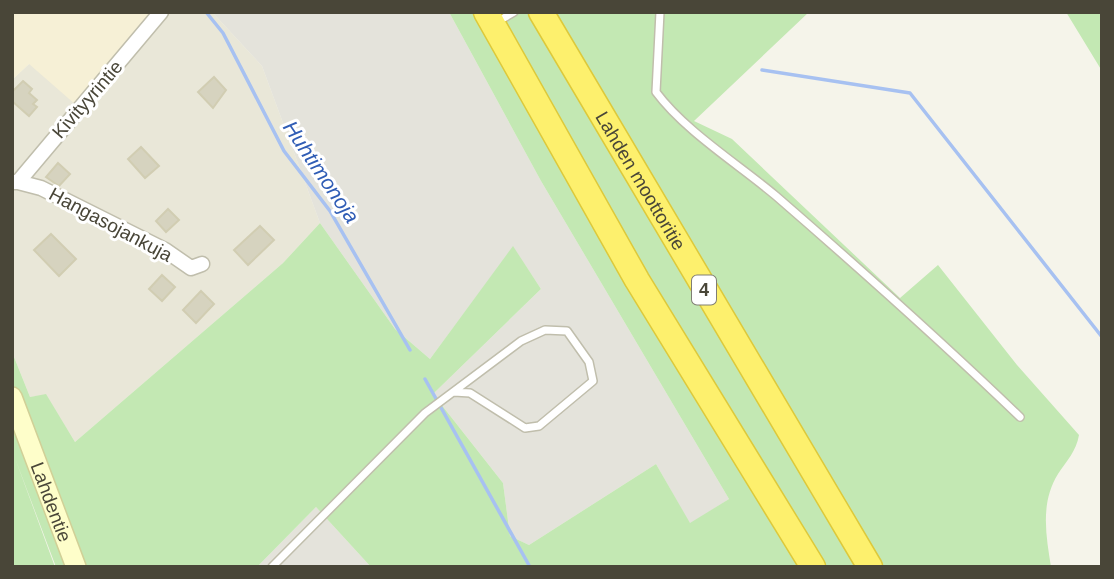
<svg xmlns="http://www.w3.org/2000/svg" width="1114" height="579" font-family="Helvetica,sans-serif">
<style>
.residential{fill:#e9e7d8}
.commercial{fill:#f6f0d6}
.industrial{fill:#e4e3db}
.green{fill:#c3e8b3}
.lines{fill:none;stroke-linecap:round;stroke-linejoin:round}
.stream{stroke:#a7c1f1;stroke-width:3.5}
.building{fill:#d6d3bf;stroke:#d1cdb2;stroke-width:2}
.lane-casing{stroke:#c0beac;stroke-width:10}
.street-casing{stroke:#c0beac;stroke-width:17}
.secondary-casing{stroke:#d1d097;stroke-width:22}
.highway-casing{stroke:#ddc93b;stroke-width:27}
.lane{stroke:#fff;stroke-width:7}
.street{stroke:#fff;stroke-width:14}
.secondary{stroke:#fefeca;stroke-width:19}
.highway{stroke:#fdf06d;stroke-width:24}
.labels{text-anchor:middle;stroke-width:6;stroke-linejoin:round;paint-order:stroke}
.shield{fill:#fff;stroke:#807e74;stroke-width:2}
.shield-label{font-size:18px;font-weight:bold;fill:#494638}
.street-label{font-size:19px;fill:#494638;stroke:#fff}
.water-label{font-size:21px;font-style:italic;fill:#305db5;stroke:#fff}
</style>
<rect width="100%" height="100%" fill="#f5f4ea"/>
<!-- residential -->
<path class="residential" d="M154 12H212L262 66 320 223 283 263 75 442 46 395 30 397 12 352V80L29 64Z"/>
<!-- commercial -->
<path class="commercial" d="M12 12H154L76 105 29 64 12 80Z"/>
<!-- industrial -->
<path class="industrial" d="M212 12H449L541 181 729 499 690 524 656 464 529 545 510 536 503 483 433 394 541 289 513 247 430 359 395 329 320 223 262 66Z
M316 507 371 567H257Z"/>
<!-- green -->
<path class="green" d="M449 12H809L694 121 732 139 900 298 938 265 1017 365 1079 435C1076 452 1067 460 1058 474 1040 503 1046 535 1051 567H371L316 507 257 567H56L15 458 55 567H12V352L30 397 46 394 75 442 283 263 320 223 395 329 430 359 513 246 541 289 433 394 503 483 510 536 529 545 656 464 690 523 729 499 541 181Z
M1066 12H1102V71Z"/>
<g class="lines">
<!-- stream -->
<path class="stream" d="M206 12 223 33 284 151 330 211 410 350
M762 70 910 93 1102 337
M425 379 530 567"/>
</g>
<!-- building -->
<path class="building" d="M214 77 226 90 213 108 198 92Z
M23 81 32 89 29 93 37 100 33 104 37 107 29 116 12 101V92Z
M141 147 159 166 145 178 128 159Z
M58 163 70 174 59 186 46 177Z
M168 209 179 220 166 232 156 221Z
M260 226 274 240 248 265 234 250Z
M51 234 76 259 59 276 34 250Z
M162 275 175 287 162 301 149 289Z
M201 291 214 304 196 323 183 310Z"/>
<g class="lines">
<defs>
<path id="lane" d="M660 12 656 92C685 131 738 164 776 196 859 268 941 341 1020 417
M497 22 514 12
M272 567 425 413 521 341 545 330 567 331 589 362 593 381 539 426 525 428 470 393 454 392"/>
<path id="street" d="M12 182H18L161 12
M18 182 41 188 165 250 191 268 202 264"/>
<g id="secondary">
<path id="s1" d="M12 397 76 567"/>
</g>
<g id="highway">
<path d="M486 12 637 280 813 567"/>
<path id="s2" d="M541 12 870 567"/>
</g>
</defs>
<!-- lane casing -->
<use href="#lane" class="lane-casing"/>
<!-- street casing -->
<use href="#street" class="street-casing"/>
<!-- secondary casing -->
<use href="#secondary" class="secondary-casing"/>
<!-- highway casing -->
<use href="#highway" class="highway-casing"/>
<!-- lane -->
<use href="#lane" class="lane"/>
<!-- street -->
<use href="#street" class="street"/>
<!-- secondary -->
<use href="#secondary" class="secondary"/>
<!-- highway -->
<use href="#highway" class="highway"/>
</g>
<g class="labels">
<!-- shield labels -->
<rect class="shield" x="692" y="275.5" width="24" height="29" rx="5"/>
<g class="shield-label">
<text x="704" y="296">4</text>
</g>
<!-- street labels -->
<g class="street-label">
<text transform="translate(87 99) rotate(-49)" y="7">Kivityyrintie</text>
<text dy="7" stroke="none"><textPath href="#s2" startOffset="196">Lahden moottoritie</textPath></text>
<text transform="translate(111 224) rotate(28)" y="7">Hangasojankuja</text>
<text dy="7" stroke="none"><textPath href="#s1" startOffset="112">Lahdentie</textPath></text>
</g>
<!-- water labels -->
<g class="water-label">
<text transform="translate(321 172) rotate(56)" y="7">Huhtimonoja</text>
</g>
</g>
<!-- border -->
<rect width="1114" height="579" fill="none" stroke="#494638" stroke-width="28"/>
</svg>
